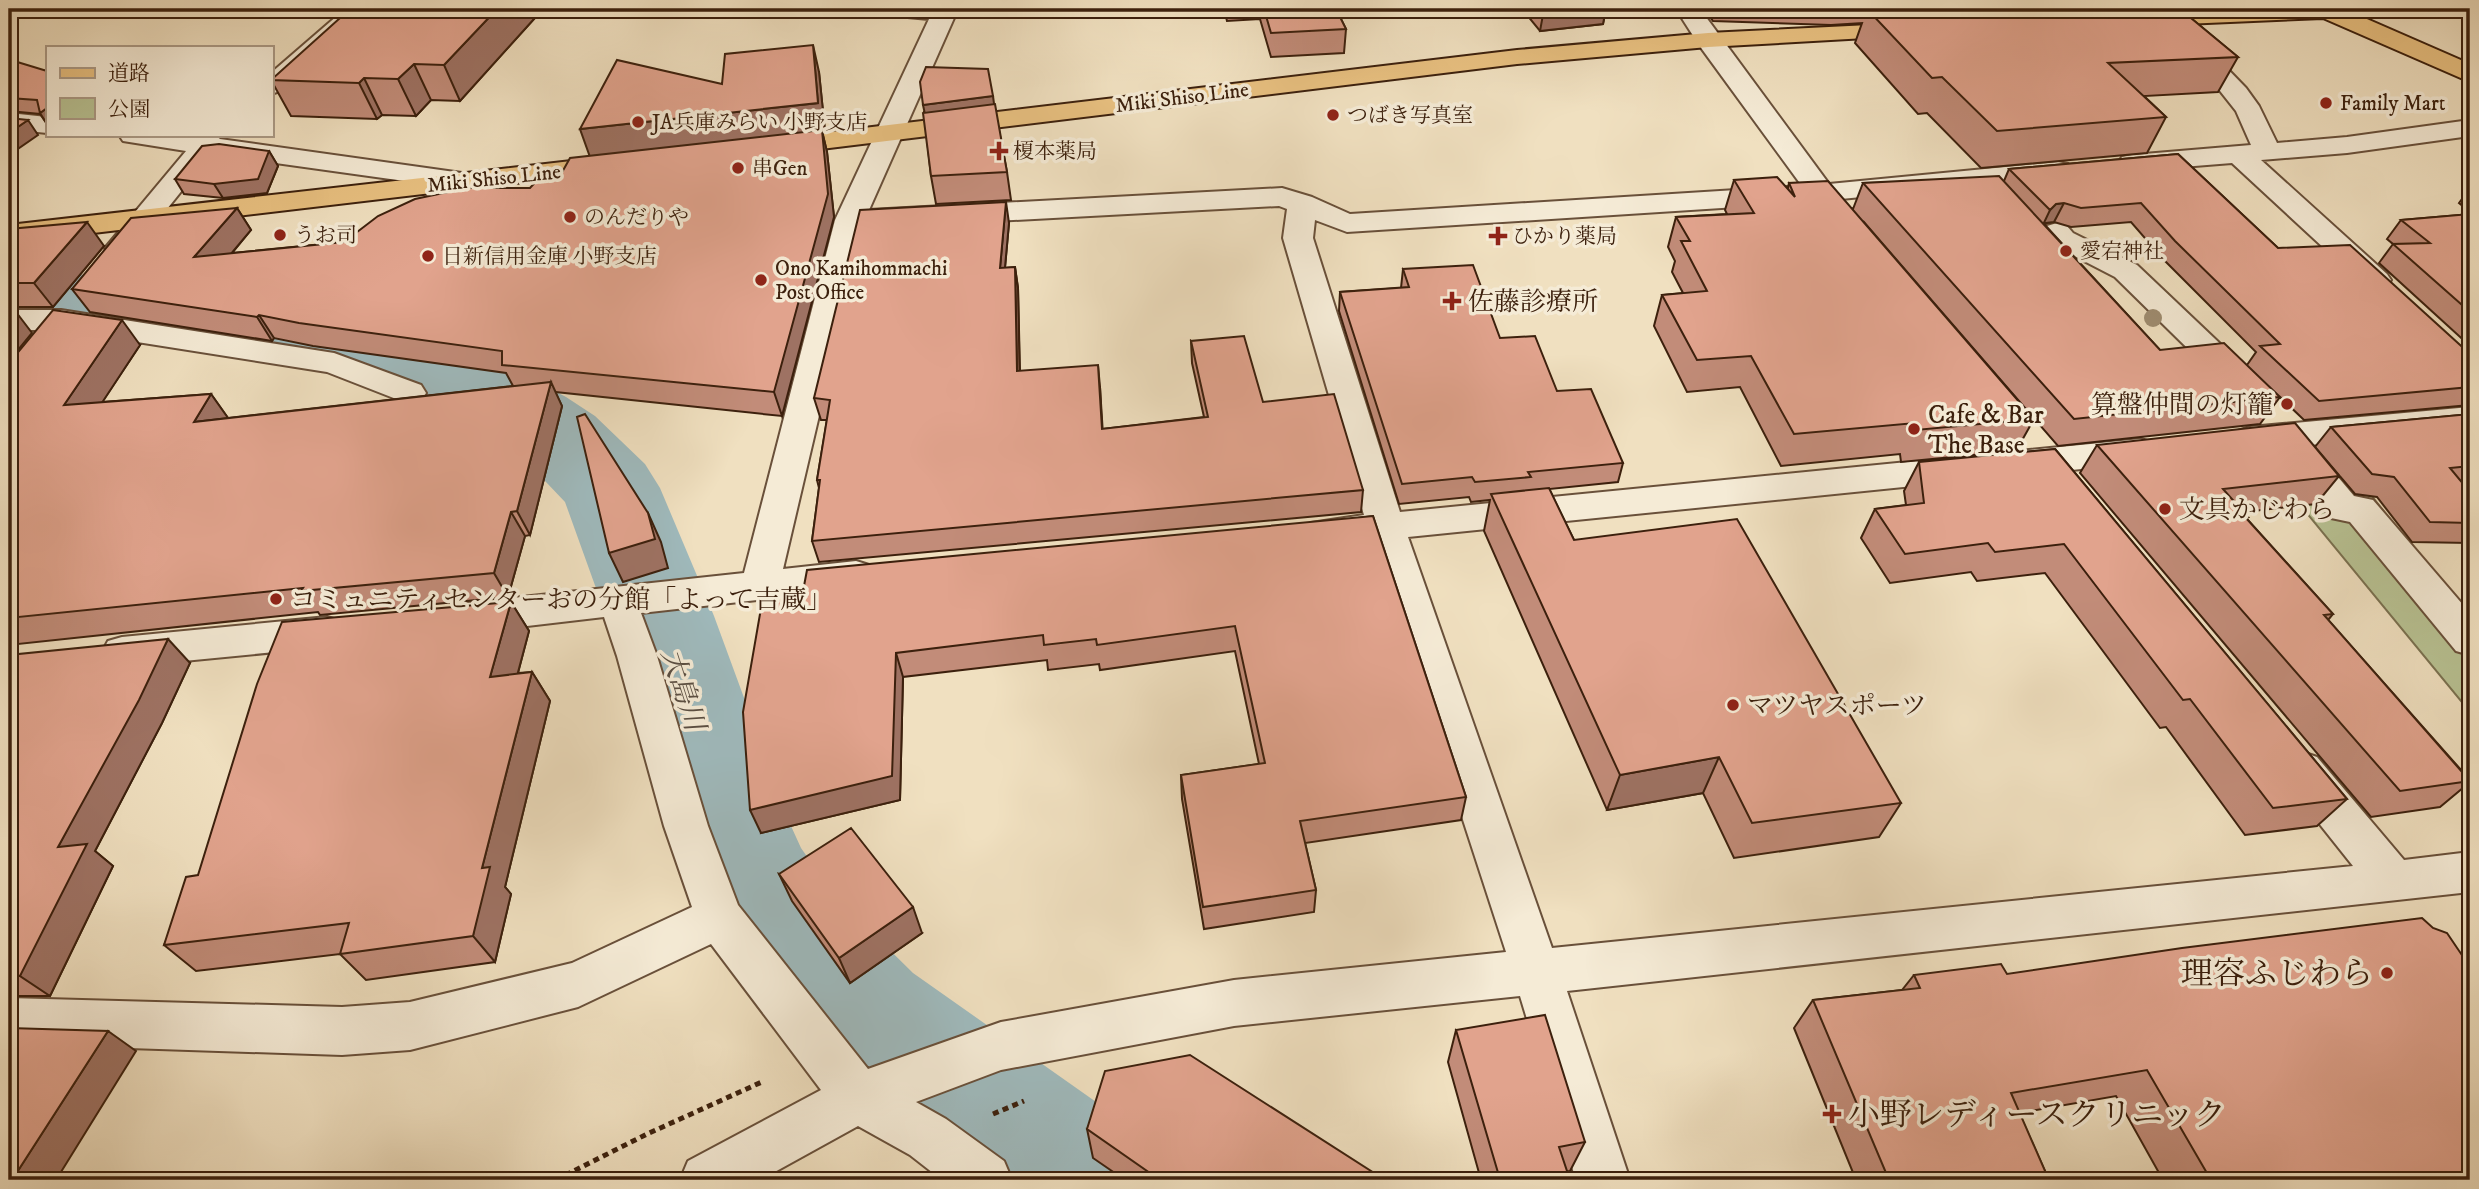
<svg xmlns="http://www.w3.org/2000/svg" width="2479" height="1189" font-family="'IM FELL DW Pica','Noto Serif JP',serif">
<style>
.green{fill:#b8c293;stroke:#7a7150;stroke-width:2}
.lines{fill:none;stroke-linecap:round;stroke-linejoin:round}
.river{fill:#9fbabd;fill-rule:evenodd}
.minor-casing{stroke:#69503a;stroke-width:4}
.major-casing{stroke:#3c200d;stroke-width:4}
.path{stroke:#3c200d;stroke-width:5;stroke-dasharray:6 4.5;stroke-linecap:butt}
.minor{fill:#f5ebd6;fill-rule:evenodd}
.major{fill:#e8c080;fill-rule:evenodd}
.tree{fill:#9e8c70}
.wall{fill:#c28c79;stroke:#3c200d;stroke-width:2;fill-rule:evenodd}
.shaded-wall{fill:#9e7263;stroke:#3c200d;stroke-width:2}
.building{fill:#e1a38d;stroke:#3c200d;stroke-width:2}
.poi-dot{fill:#8f2418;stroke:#f5ebd6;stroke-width:2.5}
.labels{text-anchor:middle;stroke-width:7;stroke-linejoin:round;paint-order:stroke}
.far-street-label{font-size:21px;fill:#3c200d;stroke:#f5ebd6}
.far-poi-label{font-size:21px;fill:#3c200d;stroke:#f5ebd6;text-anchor:start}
.poi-label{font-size:26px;fill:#3c200d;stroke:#f5ebd6;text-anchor:start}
.water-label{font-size:28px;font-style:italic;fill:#5a4e42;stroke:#f5ebd6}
.near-poi-label{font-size:32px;fill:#3c200d;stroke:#f5ebd6;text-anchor:end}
</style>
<rect width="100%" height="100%" fill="#f0e0c0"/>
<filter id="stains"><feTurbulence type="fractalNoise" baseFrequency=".00286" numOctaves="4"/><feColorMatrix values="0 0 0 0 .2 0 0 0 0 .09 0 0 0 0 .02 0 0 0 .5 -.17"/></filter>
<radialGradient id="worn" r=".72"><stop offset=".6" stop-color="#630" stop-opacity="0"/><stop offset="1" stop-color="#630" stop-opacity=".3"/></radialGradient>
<!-- green -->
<path class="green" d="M2332 445 2470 622V712L2255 450Z"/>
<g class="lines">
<!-- river -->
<path class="river" d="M53 273 157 279 373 321 503 364 566 397 595 416 645 464 660 488 714 616 791 826 801 848 834 895 913 973 1133 1128 1155 1180H963L817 1065 742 979 710 927 667 826 606 616 565 502 527 462 500 441 437 406 322 363 157 331 53 325 9 326V274Z"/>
<defs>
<path id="minor" d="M345 9H371L280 91 271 94V73Z
M871 9H958L869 210 1282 188 1312 197 1350 214 1802 186 1699 45 1676 9H1700L1829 184 2058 162 2068 164 2072 170 2068 176 2058 178 1841 199 1847 208 1843 214C1828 218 1823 214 1814 202L1347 232 1315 220 1313 238 1400 512 2141 439 2153 443 2158 451 2153 459 2141 463 1408 537 1552 948 2353 866 2287 783 2281 770 2287 757 2302 752 2317 757 2404 860 2470 852V892L1567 991 1630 1180H1576L1520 996 1234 1026 1001 1070 916 1102 946 1119 1004 1161 1012 1180H942L910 1155 858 1126 760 1180H680L688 1161 821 1090 711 944 578 1007 410 1050 342 1055 9 1044V998L342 1007 410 1002 572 963 692 907 664 826 617 656 604 617 467 633 453 628 447 618 453 608 467 603 744 573 835 220 929 19 875 14ZM1279 206 1287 209 1283 238 1364 515 1311 523 1306 532 1311 541 1324 545 1372 540 1506 952 1234 980 1001 1022 868 1069 738 905 708 826 657 656 641 613 856 589 869 585 875 575 869 565 856 561 783 569 863 228Z
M2128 9H2156L2215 56 2246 88 2259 106 2277 143 2347 137 2470 120V136L2347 153 2261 160 2387 274 2391 280 2387 286 2376 289 2365 286 2232 163 2132 171 2122 169 2118 163 2122 157 2132 155 2251 145 2236 111 2213 82Z
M9 113 47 117V133L9 129Z
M119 135H215L220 139 462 173 472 175 476 181 472 187 462 189 211 154 131 254 120 257 109 254 105 248 186 151 123 141Z
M2057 223 2067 226 2073 233 2137 265 2252 374 2257 381 2252 388 2240 392 2228 388 2115 277 2053 245 2042 232 2047 226Z
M9 310H61L334 353 421 385 426 393 421 401 409 404 327 372 61 330H9Z
M2470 407V429L2311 445 2354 496 2373 500 2470 613V655L2456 651 2350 522 2331 518 2284 458 2279 450 2280 448 2250 451 2238 447 2233 439 2238 431 2250 427Z
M327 617 341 621 347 632 341 643 327 647 122 667 108 663 102 652 108 641 122 637Z"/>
<path id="major" d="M2206 9H2371L2367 14 2360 16 2470 64V82L2323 18 2138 26 2130 24 2126 19 2130 14 2138 12Z
M1910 23 1919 25 1922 30 1919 35 1708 47 1517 64 772 155 762 153 758 147 762 141 772 139 1517 50 1708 33Z
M615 156 625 158 629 164 625 170 9 243V225Z"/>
</defs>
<!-- minor casing -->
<use href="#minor" class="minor-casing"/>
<!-- major casing -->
<use href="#major" class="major-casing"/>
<!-- path -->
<path class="path" d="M993 1114 1024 1101
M556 1180 647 1134 764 1081"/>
<!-- minor -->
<use href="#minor" class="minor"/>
<!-- major -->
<use href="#major" class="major"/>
</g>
<!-- trees -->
<circle class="tree" cx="2153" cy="318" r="9"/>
<!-- wall -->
<path class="wall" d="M306 9H342L340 10Z
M543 9 460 101 431 100 416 116 382 115 377 119 291 116 271 80Z
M1224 9H1336L1346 29 1344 53 1271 57 1260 19 1227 21Z
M1522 9H1606L1603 24 1540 31Z
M1704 9H2180L2238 57 2218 92 2144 96 2166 117 2147 153 1981 168 1927 113 1918 114 1855 43 1862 23 1831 25 1713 21Z
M9 65 47 71V124L40 114 9 111Z
M819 72 825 131H822L827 152 834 217 782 416 555 392 562 406 530 535 525 536 508 597 320 615 318 612 9 645V363L140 345 102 402 211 394 228 418 513 386 506 373 313 346 274 338 272 341 90 312 72 289 237 208 251 230 232 253 344 242 530 188 560 176 590 156 722 84Z
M994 104 1007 172 1011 200 936 204 931 176 924 112Z
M269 151 278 166 267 193 223 198 184 194 175 179Z
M2178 154 2278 248 2470 354V405L2304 420 2280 397 2260 424 2058 446 1863 221 2034 419 2016 451 1901 462 1900 454 1781 466 1740 387 1687 392 1654 326 1662 295 1683 293 1672 272 1675 261 1668 247 1676 217 1727 214 1725 210 1734 180 1788 188 1789 183 1853 209 1863 183 2004 181 2009 169ZM2054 222 2071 227 2131 222 2164 260 2256 352 2247 365 2160 350 2045 225 2046 223Z
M2470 188V212L2459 203Z
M2470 214V346L2379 263 2393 244 2387 239 2401 220Z
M1009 223 1005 268 1015 267 1018 288 1020 371 1100 387 1102 429 1204 417 1192 363 1191 341 1263 402 1363 490 1361 512 819 562 812 541 819 488 817 480 827 420H821L814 398Z
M9 229 104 246 53 307H9Z
M1403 269 1500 338 1557 391 1623 463 1618 482 1549 489 1574 540 1901 803 1879 837 1734 858 1703 793 1607 810 1484 531 1490 500 1471 502 1469 497 1399 504 1339 311 1340 292 1401 288Z
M2470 414V484H2464L2470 492V543L2412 542 2377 497 2355 494 2315 447 2331 427Z
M2097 445 2339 476 2316 504 2244 512 2248 517 2247 519 2333 614 2328 620 2470 780V782L2440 807 2371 817 2080 473Z
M2055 449 2347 799 2317 826 2245 835 2166 727 2160 728 2045 573 1977 581 1971 572 1890 583 1861 538 1875 509 1906 505 1904 491 1919 462Z
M1373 516 1466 797 1461 820 1305 843 1316 890 1314 912 1204 929 1182 799 1181 775 1259 764 1235 651 1100 670 1099 664 1048 670 1047 660 903 677 900 800 761 833 804 586Z
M511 602 529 631 518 673 532 672 550 701 505 887 511 894 495 962 366 980 340 954 196 971 164 945 198 875Z
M9 655 190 663 162 723 95 851 113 866 50 996H9Z
M779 874 922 933 850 983 792 901Z
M2007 974 2470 1180H2163L2116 1096 2019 1113 2049 1180H1856L1794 1028 1813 1000 1902 990 1914 975Z
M1456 1030 1585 1142 1570 1171 1481 1180 1448 1062Z
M1087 1129 1385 1180H1125L1093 1158Z"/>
<!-- shaded-wall -->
<path class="shaded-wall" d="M497 9H543L460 101 444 65Z
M1544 9H1606L1603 24 1540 31Z
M813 45 819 72 825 131H822L827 152 834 217 782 416 774 392 590 157 580 129 818 103Z
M414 64 431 100 416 116 398 79Z
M364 78 382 115 377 119 359 83Z
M993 96 995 111 926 119 923 105Z
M47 108V124L40 113Z
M28 120 38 135 9 155V133Z
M269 151 278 166 267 193 223 198 214 184Z
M1006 202 1009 223 1003 289 1000 268Z
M2064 203 2054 222 2046 223 2041 229 2050 210 2056 204Z
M237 208 251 230 209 280 194 257Z
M87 222 104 246 53 307 34 283Z
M1015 267 1018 288 1020 392 1017 371Z
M13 308 32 333 9 361V313Z
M259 315 274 338 272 341 257 317Z
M122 320 140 345 84 430 64 405Z
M1098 365 1100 387 1104 451 1102 429Z
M551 382 562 406 530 535 517 511Z
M211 394 228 418 194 422Z
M511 512 525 536 508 597 494 573Z
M648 513 661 542 668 568 623 582 609 553Z
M511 602 529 631 509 706 490 677Z
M168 639 190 663 162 723 95 851 113 866 50 996 20 976 58 847Z
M896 653 903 677 900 800 761 833 750 810Z
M532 672 550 701 505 887 511 894 495 962 473 936 482 868Z
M1719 757 1703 793 1607 810 1620 775Z
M913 907 922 933 850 983 839 958Z
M108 1031 136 1051 56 1180H12Z"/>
<!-- building -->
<path class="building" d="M350 9H497L444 65 414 64 398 79 364 78 359 83 271 80Z
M1264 9H1336L1346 29 1271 33Z
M1867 9H2180L2238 57 2108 63 2166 117 1997 131 1942 77 1932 78Z
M813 45 818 103 580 129 617 60 722 84 725 54Z
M14 61 47 71V108L40 113 37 100 9 98V65Z
M926 67 988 69 993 96 923 105 920 82Z
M995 104 1007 172 931 176 923 113Z
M9 118 28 120 9 133Z
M822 130 828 194 774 392 502 365V351L299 323 259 315 257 317 72 289 131 218 237 208 194 257 344 242 378 216 415 199 467 188H530L542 175 560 176 570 158Z
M219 144 269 151 258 179 214 184 175 179 202 146Z
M2178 154 2278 248 2350 245 2470 354V387L2319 401 2260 346 2280 344 2175 241 2141 203 2081 208 2064 203 2056 204 2050 210 2009 169Z
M1999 176 2160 350 2224 343 2280 397 2074 419 1863 183Z
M1777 177 1795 197 1789 183 1828 181 2034 419 1916 430 1915 423 1794 434 1751 356 1697 360 1662 295 1707 291 1681 241H1690L1676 217 1754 213 1734 180Z
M1006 202 1000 268 1015 267 1017 371 1098 365 1102 429 1208 417 1191 341 1244 336 1263 402 1334 394 1363 490 812 541 820 480H817L830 400 814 398 860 210Z
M2470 214V312L2393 244 2430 243 2401 220Z
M87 222 34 283H9V229Z
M1473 265 1500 338 1535 336 1557 391 1591 389 1623 463 1528 472 1531 477 1475 482 1472 477 1402 484 1340 292 1409 287 1403 269Z
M53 310 122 320 64 405 211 394 194 422 551 382 517 511 511 512 494 573 301 591 303 588 9 618V363Z
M585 414 648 513 655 539 609 553 577 417Z
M2470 414V466L2450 468 2470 492V523L2430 522 2394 477 2372 474 2331 427Z
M2295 423 2339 476 2223 489 2248 517H2245L2333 614 2324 615 2470 781 2400 791 2097 445Z
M2055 449 2347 799 2273 808 2190 699 2183 700 2064 544 1995 552 1988 543 1905 554 1875 509 1924 503 1919 462Z
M1549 488 1574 540 1737 519 1901 803 1752 823 1719 757 1620 775 1491 494Z
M1373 516 1466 797 1300 821 1316 890 1203 907 1181 775 1265 763 1235 626 1097 645 1096 639 1044 645 1043 635 896 653 892 776 750 810 743 712 764 591 804 586 807 570Z
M511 602 490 677 532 672 482 868 490 867 473 936 340 954 349 923 164 945 186 877 198 875 257 684 282 622Z
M168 639 139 700 58 847 87 844 20 976 9 975V655Z
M851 828 913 907 839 958 779 874Z
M2422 918 2433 928 2447 933 2470 967V1180H2211L2147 1070 2011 1093 2049 1180H1889L1813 1000 1920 988 1914 975 2001 964 2007 974 2182 948Z
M1545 1015 1585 1142 1559 1147 1570 1180H1481L1499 1176 1456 1030Z
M9 1028 108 1031 12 1180H9Z
M1190 1055 1385 1180H1160L1087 1129 1105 1071Z"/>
<!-- markers -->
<g class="poi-dot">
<circle cx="2326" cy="103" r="7"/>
<circle cx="1333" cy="115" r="7"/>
<circle cx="638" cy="122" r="7"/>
<path d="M995.5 140.5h7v7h7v7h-7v7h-7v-7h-7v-7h7z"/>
<circle cx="738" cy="168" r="7"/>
<circle cx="570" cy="217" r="7"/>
<circle cx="280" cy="235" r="7"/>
<path d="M1494.5 225.5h7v7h7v7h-7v7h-7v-7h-7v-7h7z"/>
<circle cx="2066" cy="251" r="7"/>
<circle cx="428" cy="256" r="7"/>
<circle cx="761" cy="280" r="7"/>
<path d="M1448.5 290.5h7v7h7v7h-7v7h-7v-7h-7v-7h7z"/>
<circle cx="2287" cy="404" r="7"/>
<circle cx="1914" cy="429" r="7"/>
<circle cx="2165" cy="509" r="7"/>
<circle cx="276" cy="599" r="7"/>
<circle cx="1733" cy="705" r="7"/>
<circle cx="2387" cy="973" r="7"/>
<path d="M1828.5 1103.5h7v7h7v7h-7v7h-7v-7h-7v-7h7z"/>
</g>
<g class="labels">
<!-- far-street labels -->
<g class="far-street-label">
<text transform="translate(1182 97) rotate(-7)" y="7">Miki Shiso Line</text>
<text transform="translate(494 178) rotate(-6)" y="7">Miki Shiso Line</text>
</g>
<!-- far-poi labels -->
<g class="far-poi-label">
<text x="2340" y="110">Family Mart</text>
<text x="1347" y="122">つばき写真室</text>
<text x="652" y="129">JA兵庫みらい 小野支店</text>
<text x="1013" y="158">榎本薬局</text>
<text x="752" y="175">串Gen</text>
<text x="584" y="224">のんだりや</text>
<text x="294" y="242">うお司</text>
<text x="1512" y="243">ひかり薬局</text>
<text x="2080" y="258">愛宕神社</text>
<text x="442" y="263">日新信用金庫 小野支店</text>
<text x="775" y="275">Ono Kamihommachi<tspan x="775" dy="24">Post Office</tspan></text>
</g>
<!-- poi labels -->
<g class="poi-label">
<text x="1468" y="310">佐藤診療所</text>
<text x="2273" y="413" text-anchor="end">算盤仲間の灯籠</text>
<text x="1928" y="423">Cafe &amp; Bar<tspan x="1928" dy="30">The Base</tspan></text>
<text x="2179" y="518">文具かじわら</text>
<text x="290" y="608">コミュニティセンターおの分館「よって吉蔵」</text>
<text x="1747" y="714">マツヤスポーツ</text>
</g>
<!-- water labels -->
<g class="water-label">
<text transform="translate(684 689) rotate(72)" y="10">大島川</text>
</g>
<!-- near-poi labels -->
<g class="near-poi-label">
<text x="2373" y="984">理容ふじわら</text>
<text x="1848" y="1125" text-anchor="start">小野レディースクリニック</text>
</g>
</g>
<!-- margin -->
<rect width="2479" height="1189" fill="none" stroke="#f0e0c0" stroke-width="35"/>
<rect x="10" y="10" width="2458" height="1168" fill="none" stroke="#3c200d" stroke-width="3.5"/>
<rect x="18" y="18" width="2444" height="1154" fill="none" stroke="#3c200d" stroke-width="2"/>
<!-- legend -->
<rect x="46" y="46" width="228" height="91" fill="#f5ebd6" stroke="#ab9a86" stroke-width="2"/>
<rect x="60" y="68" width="35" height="10" fill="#e8c080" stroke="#ab9a86" stroke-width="2"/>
<text x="108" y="80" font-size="21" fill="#3c200d">道路</text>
<rect x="60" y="98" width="35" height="21" fill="#b8c293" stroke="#ab9a86" stroke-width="2"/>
<text x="108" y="116" font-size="21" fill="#3c200d">公園</text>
<rect width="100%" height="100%" filter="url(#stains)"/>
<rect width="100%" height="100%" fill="url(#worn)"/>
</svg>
